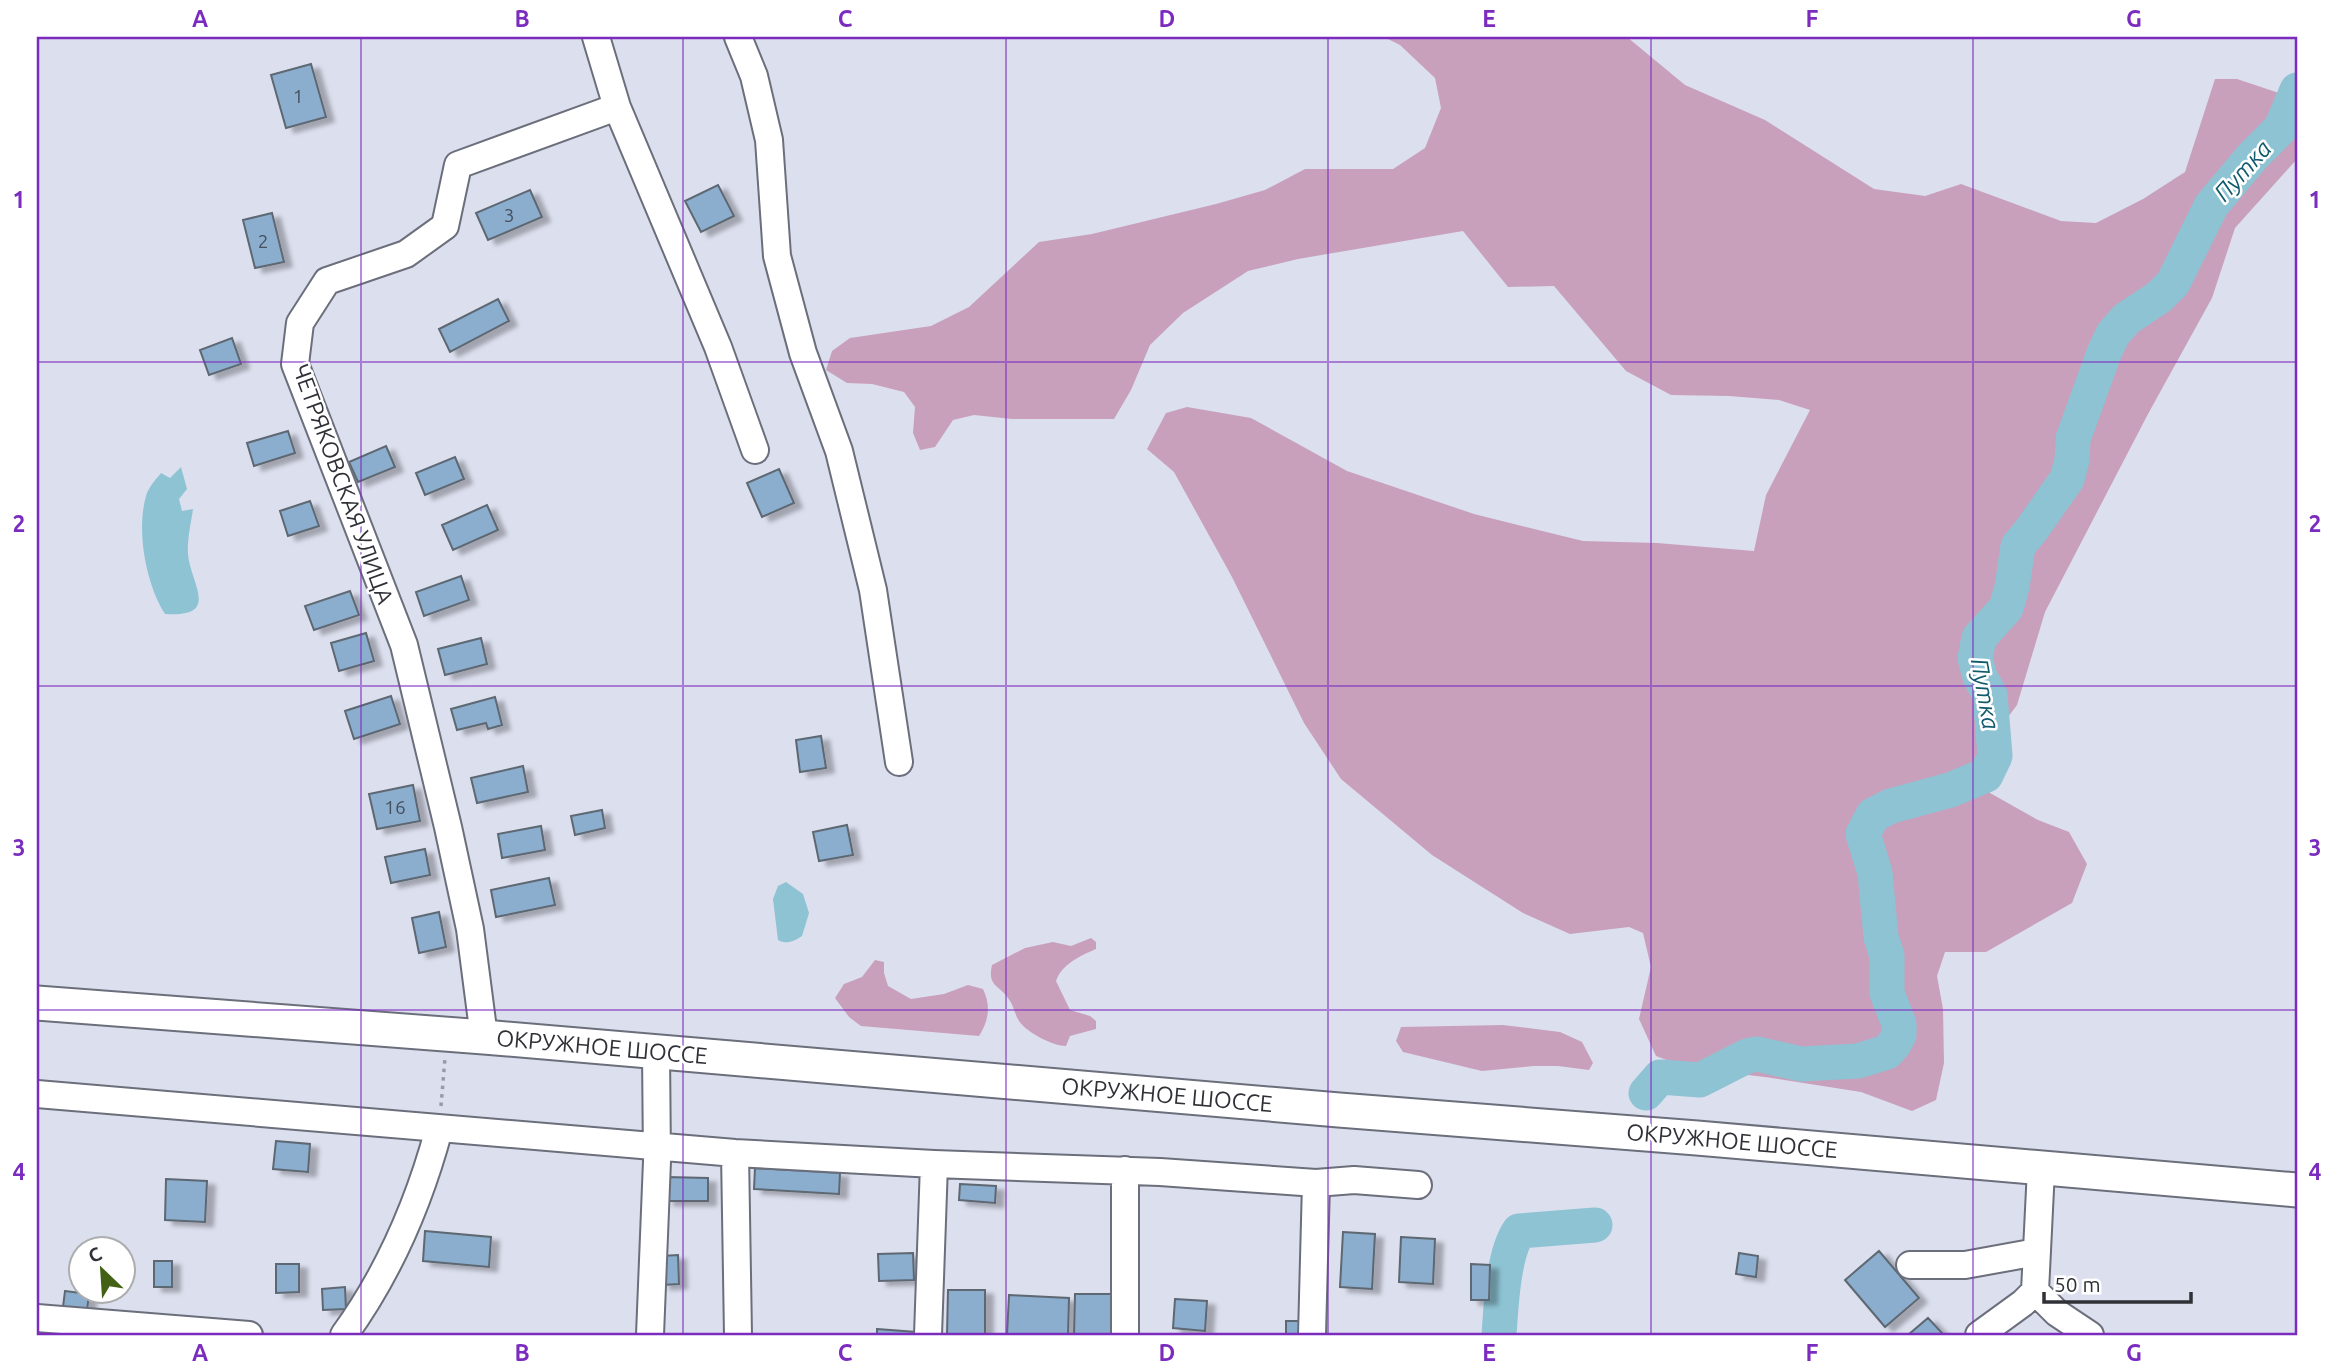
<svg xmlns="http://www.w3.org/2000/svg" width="2334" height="1372" font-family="Ubuntu,sans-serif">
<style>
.forest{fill:#c8a0bc}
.water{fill:#8dc3d3}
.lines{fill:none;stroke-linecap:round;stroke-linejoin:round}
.river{stroke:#8dc3d3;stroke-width:35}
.building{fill:#8badce;stroke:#5d6872;stroke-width:2;filter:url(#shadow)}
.minor-casing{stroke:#6b6e7b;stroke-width:30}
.major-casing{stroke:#6b6e7b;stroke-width:37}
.path{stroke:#989ba6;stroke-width:3.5;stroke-dasharray:3.5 5;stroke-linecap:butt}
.minor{stroke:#fff;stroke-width:26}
.major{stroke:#fff;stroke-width:33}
.grid{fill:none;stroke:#7b2cbf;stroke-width:2;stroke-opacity:0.55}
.labels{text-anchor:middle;stroke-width:5;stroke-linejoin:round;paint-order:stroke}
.number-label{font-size:19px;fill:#47505d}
.street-label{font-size:23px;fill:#303137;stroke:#fff}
.water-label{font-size:24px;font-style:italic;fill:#125a6c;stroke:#fff}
.neatline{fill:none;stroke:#7b2cbf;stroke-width:2.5}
.grid-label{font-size:23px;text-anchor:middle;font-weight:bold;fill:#7b2cbf}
</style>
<defs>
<filter id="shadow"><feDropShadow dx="8" dy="4.5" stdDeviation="2" flood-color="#0004"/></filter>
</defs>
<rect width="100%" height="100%" fill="#dcdfee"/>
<!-- forest -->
<path class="forest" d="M1384 37H1627L1685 85 1765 120 1874 189 1925 196 1961 184 2061 221 2096 223 2143 199 2185 172 2215 79H2237L2297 99V159L2235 228 2212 298 2148 414 2045 612 2017 705 1978 757 1990 793 2038 820 2069 832 2087 864 2072 903 1986 952H1945L1937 976 1943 1009 1944 1063 1936 1100 1912 1111 1861 1092 1765 1077 1688 1068 1656 1056 1639 1019 1651 967 1643 933 1629 927 1570 934 1523 913 1432 855 1341 779 1304 723 1232 577 1174 472 1147 449 1166 413 1187 407 1251 418 1347 471 1474 514 1583 541 1657 543 1754 551 1766 495 1810 410 1779 400 1729 396 1671 395 1626 371 1554 286 1508 287 1463 231 1298 259 1248 271 1183 313 1150 345 1131 390 1114 419H1012L974 415 953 420 935 447 920 450 913 433 915 407 904 392 872 384 847 383 826 370 832 351 850 338 931 326 969 307 1039 242 1092 234 1216 204 1265 190 1305 169H1393L1425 148 1441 108 1435 78 1400 45Z
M1091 938 1096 942V949C1080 956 1062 964 1056 981L1070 1010 1090 1016 1096 1021V1029L1070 1036 1066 1046C1053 1046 1026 1032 1019 1021 1015 1015 1014 1007 1010 1001 1000 984 987 988 992 965L1025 948 1053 942 1071 946Z
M875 960 884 962V973L888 986 911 999 944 994 968 985 983 989C991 1006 989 1020 979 1036L861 1026 849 1017 835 998 844 984 862 977Z
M1503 1025 1560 1032 1582 1042 1593 1063 1589 1070 1558 1066H1533L1482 1071 1403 1052 1396 1041 1401 1027Z"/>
<!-- water -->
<path class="water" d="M181 467 187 489 179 499 182 511 193 509C191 523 187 539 188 554 190 583 222 618 165 614 146 584 136 531 146 496 148 488 156 479 161 473L170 478Z
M786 882 803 894 809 913 802 936C794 941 787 945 778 940L773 899 778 886Z"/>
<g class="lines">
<!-- river -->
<path class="river" d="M1646 1093 1660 1077 1700 1080 1747 1056 1757 1054 1801 1064 1858 1061 1887 1052 1894 1044 1899 1035V1024L1887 993V956L1881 937 1875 873 1863 834 1873 815 1891 806 1950 790 1986 775 1995 756 1990 695 1980 677 1975 658 1979 638 2006 608 2012 587 2018 546 2032 529 2067 479 2072 460 2073 439 2104 353 2113 334 2126 319 2159 297 2173 283 2211 206 2252 157 2281 128 2297 90
M1499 1335C1501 1307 1503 1254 1519 1231L1595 1225"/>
</g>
<!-- building -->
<path class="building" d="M311 64 326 117 286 128 271 75Z
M718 185 734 216 701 232 685 201Z
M530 190 542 217 488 240 476 213Z
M272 213 284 262 255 268 243 220Z
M498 299 509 321 450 352 439 329Z
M232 338 241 364 209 375 200 350Z
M288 431 295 453 254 466 247 443Z
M386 446 395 467 358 482 349 462Z
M455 457 464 479 425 495 416 473Z
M779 469 794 503 762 517 747 483Z
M310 501 319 526 288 536 280 511Z
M487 505 498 530 453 550 442 525Z
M461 576 469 600 424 616 416 592Z
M350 591 359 615 314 630 305 606Z
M366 633 374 661 339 671 331 643Z
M481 638 487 664 445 675 438 649Z
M391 696 400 724 354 739 345 711Z
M495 697 502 725 488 729 486 723 457 730 451 709Z
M821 736 826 768 800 772 796 740Z
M523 766 528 792 477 803 471 778Z
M413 785 420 821 377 829 369 794Z
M602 810 605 828 575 835 571 816Z
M847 825 853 855 819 861 813 832Z
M541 826 545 850 502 858 498 834Z
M425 849 430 875 391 883 385 857Z
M549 878 555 905 496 917 491 890Z
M439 912 446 947 419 953 412 918Z
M276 1141 310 1144 308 1172 273 1169Z
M755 1168 840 1173 839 1194 754 1189Z
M666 1177 708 1178V1201H666Z
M166 1179 207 1181 205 1222 165 1220Z
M960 1184 996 1186 995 1203 959 1200Z
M425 1231 491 1237 489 1267 423 1261Z
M1343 1232 1375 1234 1372 1289 1340 1287Z
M1401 1237 1435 1239 1433 1284 1399 1282Z
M1879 1251 1919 1298 1885 1327 1845 1280Z
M913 1253 914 1280 879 1281 878 1254Z
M1739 1253 1758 1256 1756 1277 1736 1274Z
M678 1255 679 1284 662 1285 661 1256Z
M154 1261H172V1287H154Z
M276 1264H299V1292L276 1293Z
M1471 1264 1490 1265 1489 1300H1471Z
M345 1287 346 1309 323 1310 322 1289Z
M948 1290H985V1335H947Z
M65 1291 89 1294 87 1310 63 1307Z
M1075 1294H1114L1113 1335H1074Z
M1009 1295 1069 1298 1068 1335H1007Z
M1175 1299 1207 1301 1205 1331 1173 1328Z
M1928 1318 1943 1334 1908 1335Z
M1286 1321H1306L1307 1335H1286Z
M877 1329 916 1332V1335H877Z"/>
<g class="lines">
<defs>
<path id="minor" d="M738 37 754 76 769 140 777 256 803 353 839 451 873 590 899 762
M617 107 718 347 755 450
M484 1037 470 929 448 827 404 645 295 364 300 323 327 281 406 254 445 226 458 165 617 107 596 37
M37 1094 735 1153 934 1164 1160 1172 1316 1183 1354 1180 1418 1185
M735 1153 738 1335
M1125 1170V1335
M1910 1265H1965L2037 1252
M2035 1291 2057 1313 2090 1335
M37 1318 249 1335
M344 1335C389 1273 419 1203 439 1129
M650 1335 657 1161 656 1051
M928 1335 934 1164
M1312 1335 1316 1183
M1979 1335 2023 1303 2035 1291 2041 1169"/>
<path id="major" d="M37 1003 484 1037 1339 1110 1697 1138 2297 1190"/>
</defs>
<!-- minor casing -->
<use href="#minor" class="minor-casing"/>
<!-- major casing -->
<use href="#major" class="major-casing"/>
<!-- path -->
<path class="path" d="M441 1106 445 1058"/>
<!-- minor -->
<use href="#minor" class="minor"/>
<!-- major -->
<use href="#major" class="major"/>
</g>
<!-- grid -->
<path class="grid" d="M361 37V1335M683 37V1335M1006 37V1335M1328 37V1335M1651 37V1335M1973 37V1335M37 362H2297M37 686H2297M37 1010H2297"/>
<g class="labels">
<!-- number labels -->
<g class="number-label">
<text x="298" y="103">1</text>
<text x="509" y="222">3</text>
<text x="263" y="248">2</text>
<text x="395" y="814">16</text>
</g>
<!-- street labels -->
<g class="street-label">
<text transform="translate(343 484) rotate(70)" y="8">ЧЕТРЯКОВСКАЯ УЛИЦА</text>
<text transform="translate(602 1047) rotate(5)" y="8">ОКРУЖНОЕ ШОССЕ</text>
<text transform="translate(1167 1095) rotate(5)" y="8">ОКРУЖНОЕ ШОССЕ</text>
<text transform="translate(1732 1141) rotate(5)" y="8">ОКРУЖНОЕ ШОССЕ</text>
</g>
<!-- water labels -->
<g class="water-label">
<text transform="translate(2243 171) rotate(-48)" y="8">Путка</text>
<text transform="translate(1985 694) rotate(80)" y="8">Путка</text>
</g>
</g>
<!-- border -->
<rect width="2334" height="1372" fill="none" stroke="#ffffff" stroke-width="77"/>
<!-- north arrow -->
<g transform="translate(102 1270) rotate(335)"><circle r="33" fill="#ffffff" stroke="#acadaf" stroke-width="2"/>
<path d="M0-5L12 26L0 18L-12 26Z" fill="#426114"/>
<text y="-10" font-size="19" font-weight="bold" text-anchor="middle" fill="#303137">С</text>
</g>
<!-- scale -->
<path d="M2044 1292v10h147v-10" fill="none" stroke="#303137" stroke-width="3.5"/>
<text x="2054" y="1292" font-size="21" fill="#303137" stroke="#ffffff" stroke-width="5" paint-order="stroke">50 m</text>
<rect x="38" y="38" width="2258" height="1296" class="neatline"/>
<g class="grid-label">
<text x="200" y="27">A</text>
<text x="522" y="27">B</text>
<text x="845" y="27">C</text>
<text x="1167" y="27">D</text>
<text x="1489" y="27">E</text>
<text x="1812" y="27">F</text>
<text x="2134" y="27">G</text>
<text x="19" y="208">1</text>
<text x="2315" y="208">1</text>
<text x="19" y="532">2</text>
<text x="2315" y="532">2</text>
<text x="19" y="856">3</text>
<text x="2315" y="856">3</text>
<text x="19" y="1180">4</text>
<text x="2315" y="1180">4</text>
<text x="200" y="1361">A</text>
<text x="522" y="1361">B</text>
<text x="845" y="1361">C</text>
<text x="1167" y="1361">D</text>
<text x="1489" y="1361">E</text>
<text x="1812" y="1361">F</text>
<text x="2134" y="1361">G</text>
</g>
</svg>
